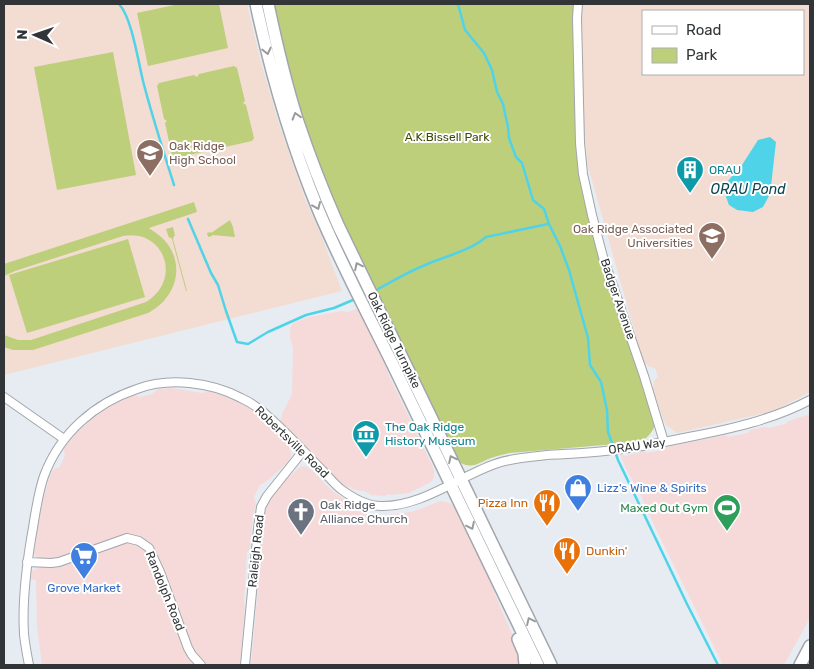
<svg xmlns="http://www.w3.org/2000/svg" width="814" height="669" font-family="Rubik,sans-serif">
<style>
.commercial{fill:#f5dad9}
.education{fill:#f3dcd1;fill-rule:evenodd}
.green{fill:#becf7b}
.water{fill:#4fd3e8}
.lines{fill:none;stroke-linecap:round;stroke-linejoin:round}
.stream{stroke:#4fd3e8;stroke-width:2.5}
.minor-casing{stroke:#a1a6ac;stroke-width:10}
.highway-casing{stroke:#a1a6ac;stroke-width:14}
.minor{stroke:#fff;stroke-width:8}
.highway{stroke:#fff;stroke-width:11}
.oneway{stroke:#989a9b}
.labels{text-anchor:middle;stroke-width:4;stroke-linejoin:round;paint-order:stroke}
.park-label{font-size:12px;fill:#404a04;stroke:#fff}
.education-label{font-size:12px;fill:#785e54;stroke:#fff;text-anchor:start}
.culture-label{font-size:12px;fill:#0d838f;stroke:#fff;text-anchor:start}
.street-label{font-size:12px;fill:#323537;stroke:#fff}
.shop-label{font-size:12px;fill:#366cbe;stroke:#fff;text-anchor:start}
.food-label{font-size:12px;fill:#c56008;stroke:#fff;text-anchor:end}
.worship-label{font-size:12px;fill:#5b616d;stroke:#fff;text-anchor:start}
.leisure-label{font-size:12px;fill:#27864d;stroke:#fff;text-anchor:end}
.water-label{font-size:14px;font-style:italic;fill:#0a464f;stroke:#fff}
</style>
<rect width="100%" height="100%" fill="#e6ecf2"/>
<!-- commercial -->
<path class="commercial" d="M360 308 384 360 389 376 432 465 434 471V477L431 482 409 493 390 495 388 494 385 496 371 495 367 492 352 489 351 487H347L337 480 298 438 290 447 291 456 287 463 267 481 260 485 254 497 256 504 253 516 250 549 247 552 244 599 245 606 240 665H42L37 627 36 580 31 579 32 571 37 569V557L34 554V550L42 503 49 479 52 471 56 468H59L65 456 64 448 77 432 100 412 124 399 134 395 140 397 152 394 158 389 172 388 202 393 207 392H212L227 397 244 405 256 412 273 427 281 419 282 414 292 394 293 348 290 338V328L293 323 309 317 342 311 347 312Z
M810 414V618L784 665H723L656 529 639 491 627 471 620 454 626 456 645 451 647 453 662 450 667 447 724 435H726L728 437 748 433 750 430 765 427 769 428 785 424 788 421Z
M301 466 307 467 311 470H312L327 486 335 493 348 501V502L355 505 357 510 379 515 381 518 385 515 400 514 415 511 440 501 447 502 453 505 456 509 485 568 500 607 513 636 519 652 529 665H251L265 512 271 497 281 484Z"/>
<!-- education -->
<path class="education" d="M4 4H247L261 63 279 124 305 199 321 235 342 291 4 375Z
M582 4H810V392L774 411 677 433 666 425 664 421 653 390 654 381 658 377 655 368 650 367 643 362 586 159 587 156 584 132 581 25ZM643 11H803V74H643Z"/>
<!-- green -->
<path class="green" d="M179 4H219L228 48 148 66 137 13Z
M273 4H575L579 163 586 205 600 258 654 418V428L650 434 645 439 616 444 510 453C505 454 500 455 494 457 478 462 473 471 457 461L326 188 301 119Z
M113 52 136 175 57 190 34 67Z
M234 66 237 68 245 101 243 103 246 105 254 138 252 141 216 149 213 148 211 150 176 158 172 156 165 123 167 121 164 119 157 86 159 83 194 75 197 77 199 74Z
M194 202 197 212 149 228C156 233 164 238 169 246 185 271 173 300 148 313L33 350H13L4 347V335L18 340H31L146 302C183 280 164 228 123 236L15 271 4 276V264Z
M230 220 233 227 235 237 212 235V236L208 237 207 233 211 232V233Z
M173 227 175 236H174L173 239 187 291H186L172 239 170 237 169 238 166 229Z
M128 239 145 297 27 333 9 275Z"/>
<!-- water -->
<path class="water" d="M770 137 776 142 771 186 769 196 763 207 753 212 737 210 729 205 726 197 727 182 742 165 758 140Z"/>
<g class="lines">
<!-- stream -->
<path class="stream" d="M119 4C132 18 138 61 143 81 152 116 163 150 174 185
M458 4 465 30 484 53 492 70 497 92 503 104 508 127 509 138 516 157 522 163 533 200 544 209 549 224 560 246 569 270 588 338 590 365 601 382 607 410 608 432 618 460 687 604 718 665
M188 219 211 273 218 285 226 311 237 342 248 344 268 332 306 315 334 308 353 300
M378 289C393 281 408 272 423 266 444 256 469 252 486 237L548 224"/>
<defs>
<path id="minor" d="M578 4 577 18 580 143 583 174 592 215 603 257 644 376 664 442
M4 397 64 439
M27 562 51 563 59 562 127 538 139 541 149 548 160 572 188 648 192 655 201 665
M29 665C27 655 25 644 24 634 22 602 26 570 31 539 35 518 37 496 44 476 60 433 95 403 137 389 169 377 211 382 241 398 252 403 262 410 271 419 289 435 306 454 323 471 329 477 335 485 342 490 353 498 368 506 381 506 421 507 458 477 495 464 511 458 529 457 547 455 566 454 586 453 605 451 633 448 661 443 689 437 730 429 772 420 810 400
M245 665 258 529 261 507 267 496 303 451"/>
<path id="highway" d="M256 4C271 74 291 143 318 209 340 262 367 312 392 363 440 464 490 564 538 665
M268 4C276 42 285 81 297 119 309 155 323 191 338 225L551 665
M518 639 524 653 525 665
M800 665 810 646"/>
</defs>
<!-- minor casing -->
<use href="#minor" class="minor-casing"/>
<!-- highway casing -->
<use href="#highway" class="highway-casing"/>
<!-- minor -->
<use href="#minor" class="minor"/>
<!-- highway -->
<use href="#highway" class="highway"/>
</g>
<!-- one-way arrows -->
<defs><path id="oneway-chevron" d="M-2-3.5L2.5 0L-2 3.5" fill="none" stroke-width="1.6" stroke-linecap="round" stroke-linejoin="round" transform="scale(1.25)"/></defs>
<g class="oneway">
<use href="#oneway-chevron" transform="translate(267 51) rotate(77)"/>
<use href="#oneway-chevron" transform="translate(296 116) rotate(-107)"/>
<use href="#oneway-chevron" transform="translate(317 206) rotate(67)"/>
<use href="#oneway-chevron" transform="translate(358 266) rotate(-116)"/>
<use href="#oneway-chevron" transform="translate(452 459) rotate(-116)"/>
<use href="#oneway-chevron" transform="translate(471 526) rotate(64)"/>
<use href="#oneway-chevron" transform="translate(530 621) rotate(-115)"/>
</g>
<!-- icons -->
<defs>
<symbol id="school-pin" viewBox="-11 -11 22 30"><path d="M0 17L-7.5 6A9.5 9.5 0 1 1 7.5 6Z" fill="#8d6e63" stroke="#fff"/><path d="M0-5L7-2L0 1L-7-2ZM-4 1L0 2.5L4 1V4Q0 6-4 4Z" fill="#fff"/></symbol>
<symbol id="building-pin" viewBox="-11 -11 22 30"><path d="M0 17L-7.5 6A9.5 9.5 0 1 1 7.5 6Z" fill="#0f9aa8" stroke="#fff"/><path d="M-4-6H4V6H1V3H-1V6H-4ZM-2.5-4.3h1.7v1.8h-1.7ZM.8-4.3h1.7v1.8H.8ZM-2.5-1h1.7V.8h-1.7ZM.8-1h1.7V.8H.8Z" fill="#fff"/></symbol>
<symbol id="university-pin" viewBox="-11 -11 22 30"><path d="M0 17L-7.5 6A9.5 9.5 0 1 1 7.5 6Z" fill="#8d6e63" stroke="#fff"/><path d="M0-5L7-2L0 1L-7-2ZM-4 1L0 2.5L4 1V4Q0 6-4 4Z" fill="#fff"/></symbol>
<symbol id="museum-pin" viewBox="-11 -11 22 30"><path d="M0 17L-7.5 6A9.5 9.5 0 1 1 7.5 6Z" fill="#0f9aa8" stroke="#fff"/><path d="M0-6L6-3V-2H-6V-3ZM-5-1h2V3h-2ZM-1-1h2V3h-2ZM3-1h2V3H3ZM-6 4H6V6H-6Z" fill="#fff"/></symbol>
<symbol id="shop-pin" viewBox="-11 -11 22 30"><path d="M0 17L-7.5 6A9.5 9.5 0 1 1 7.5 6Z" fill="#3f7fe0" stroke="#fff"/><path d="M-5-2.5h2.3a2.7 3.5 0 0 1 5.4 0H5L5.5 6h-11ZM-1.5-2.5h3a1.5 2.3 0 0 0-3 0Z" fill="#fff"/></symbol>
<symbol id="restaurant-pin" viewBox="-11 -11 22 30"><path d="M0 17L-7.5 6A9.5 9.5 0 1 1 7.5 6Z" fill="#e8710a" stroke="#fff"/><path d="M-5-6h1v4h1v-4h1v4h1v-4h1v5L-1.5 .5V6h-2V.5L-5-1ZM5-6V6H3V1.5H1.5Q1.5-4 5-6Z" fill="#fff"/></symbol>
<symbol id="stadium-pin" viewBox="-11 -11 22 30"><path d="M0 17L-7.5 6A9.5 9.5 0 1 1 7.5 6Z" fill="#2e9e5b" stroke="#fff"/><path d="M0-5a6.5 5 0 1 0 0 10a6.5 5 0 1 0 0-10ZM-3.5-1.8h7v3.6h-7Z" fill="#fff"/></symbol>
<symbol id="church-pin" viewBox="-11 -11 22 30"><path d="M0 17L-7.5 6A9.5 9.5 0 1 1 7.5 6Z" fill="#6b7280" stroke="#fff"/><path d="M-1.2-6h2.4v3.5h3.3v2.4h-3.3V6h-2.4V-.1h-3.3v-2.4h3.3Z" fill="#fff"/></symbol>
<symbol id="supermarket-pin" viewBox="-11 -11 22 30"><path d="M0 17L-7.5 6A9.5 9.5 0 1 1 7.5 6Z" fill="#3f7fe0" stroke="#fff"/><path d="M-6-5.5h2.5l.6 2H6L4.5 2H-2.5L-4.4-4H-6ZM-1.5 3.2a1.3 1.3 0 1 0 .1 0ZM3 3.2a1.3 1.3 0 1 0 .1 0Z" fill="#fff"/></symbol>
</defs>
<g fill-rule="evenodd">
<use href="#school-pin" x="134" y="137" width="32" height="43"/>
<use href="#building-pin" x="674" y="154" width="32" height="43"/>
<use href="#university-pin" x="696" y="220" width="32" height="43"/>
<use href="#museum-pin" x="350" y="418" width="32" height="43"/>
<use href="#shop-pin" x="562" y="472" width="32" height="43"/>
<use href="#restaurant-pin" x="531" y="487" width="32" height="43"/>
<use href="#stadium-pin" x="711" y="492" width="32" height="43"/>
<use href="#church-pin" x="285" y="496" width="32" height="43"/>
<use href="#restaurant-pin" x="551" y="535" width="32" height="43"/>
<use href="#supermarket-pin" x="68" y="540" width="32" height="43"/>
</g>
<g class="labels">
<!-- park labels -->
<g class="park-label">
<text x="447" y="141">A.K.Bissell Park</text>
</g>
<!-- education labels -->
<g class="education-label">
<text x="169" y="150">Oak Ridge<tspan x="169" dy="14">High School</tspan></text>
<text x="693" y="233" text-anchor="end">Oak Ridge Associated<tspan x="693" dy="14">Universities</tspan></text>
</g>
<!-- culture labels -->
<g class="culture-label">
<text x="709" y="174">ORAU</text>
<text x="385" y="431">The Oak Ridge<tspan x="385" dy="14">History Museum</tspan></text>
</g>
<!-- street labels -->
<g class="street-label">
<text transform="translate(618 299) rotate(71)" y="4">Badger Avenue</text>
<text transform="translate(394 340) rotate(64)" y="4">Oak Ridge Turnpike</text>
<text transform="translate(292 442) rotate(44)" y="4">Robertsville Road</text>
<text transform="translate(637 446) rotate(-8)" y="4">ORAU Way</text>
<text transform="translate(256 551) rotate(-84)" y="4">Raleigh Road</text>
<text transform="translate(165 591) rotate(68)" y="4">Randolph Road</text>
</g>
<!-- shop labels -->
<g class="shop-label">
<text x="597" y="492">Lizz's Wine &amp; Spirits</text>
<text x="84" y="592" text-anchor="middle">Grove Market</text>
</g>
<!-- food labels -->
<g class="food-label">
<text x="528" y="507">Pizza Inn</text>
<text x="586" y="555" text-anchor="start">Dunkin'</text>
</g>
<!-- worship labels -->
<g class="worship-label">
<text x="320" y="509">Oak Ridge<tspan x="320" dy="14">Alliance Church</tspan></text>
</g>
<!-- leisure labels -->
<g class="leisure-label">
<text x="708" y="512">Maxed Out Gym</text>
</g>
<!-- water labels -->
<g class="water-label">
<text x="748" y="194">ORAU Pond</text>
</g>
</g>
<!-- border -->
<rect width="814" height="669" fill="none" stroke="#323537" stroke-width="10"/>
<!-- legend -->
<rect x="642" y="10" width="162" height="65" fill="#ffffff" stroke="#adaeaf"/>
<rect x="652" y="26" width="25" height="8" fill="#ffffff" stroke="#adaeaf"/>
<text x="686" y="35" font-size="15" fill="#323537">Road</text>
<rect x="652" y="48" width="25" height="15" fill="#becf7b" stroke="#adaeaf"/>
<text x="686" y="60" font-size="15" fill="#323537">Park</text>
<!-- north arrow -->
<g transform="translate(35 35) rotate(272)" stroke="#ffffff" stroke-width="4" paint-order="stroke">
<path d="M0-4L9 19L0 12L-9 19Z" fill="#323537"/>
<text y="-8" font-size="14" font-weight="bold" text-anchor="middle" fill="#323537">N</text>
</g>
</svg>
